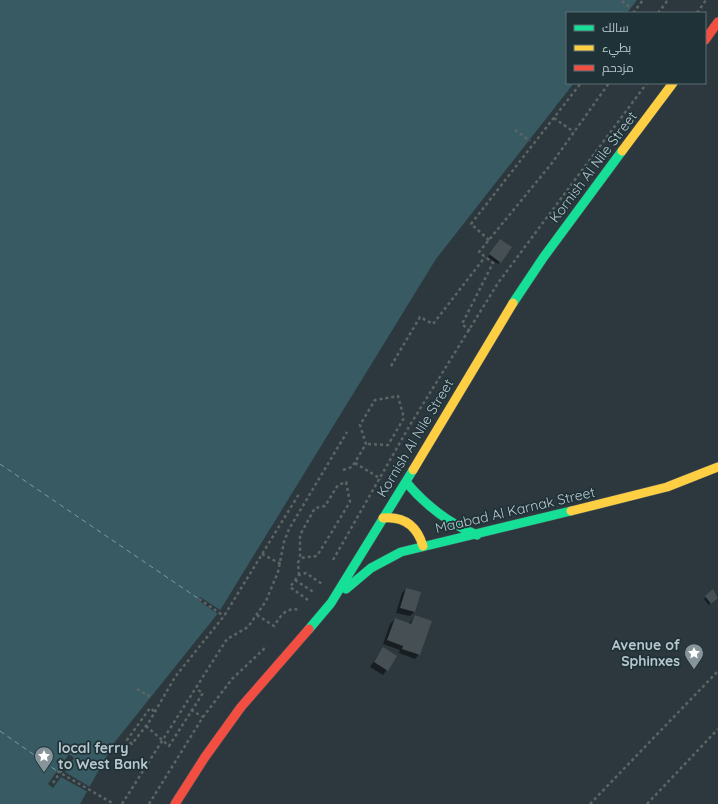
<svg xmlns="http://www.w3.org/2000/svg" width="718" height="804" font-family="Quicksand,Cairo,sans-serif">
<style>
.water{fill:#375a63}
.pier{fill:#2c383d}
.shadow{fill:#0007}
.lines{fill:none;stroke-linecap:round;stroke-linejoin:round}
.ferry{stroke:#719eab;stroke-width:1;stroke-dasharray:5 4;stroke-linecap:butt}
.building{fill:#465054}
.fast-casing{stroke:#4a5459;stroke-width:10}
.slow-casing{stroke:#4a5459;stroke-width:10}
.jam-casing{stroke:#4a5459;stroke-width:10}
.path{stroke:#5b6566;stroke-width:2.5;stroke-dasharray:3 3;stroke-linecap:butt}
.fast{stroke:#16e098;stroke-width:9}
.slow{stroke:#ffcf43;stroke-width:9}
.jam{stroke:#f24e42;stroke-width:9}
.labels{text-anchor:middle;stroke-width:3.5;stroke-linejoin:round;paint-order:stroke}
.street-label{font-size:14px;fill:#b8c7cc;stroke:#1f3238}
.poi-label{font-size:14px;font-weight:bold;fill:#b8c7cc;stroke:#1f3238;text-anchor:end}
</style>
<rect width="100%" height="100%" fill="#2c383d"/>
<!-- water -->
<path class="water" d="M0 0H637L627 13H567V83H574L436 259 219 612 114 743 80 804H0Z"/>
<!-- pier -->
<path class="pier" d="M200 597 220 610 218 614 198 600Z
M69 754 74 758 65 772 90 787 88 792 61 777 53 788 48 784Z"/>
<!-- shadow -->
<path class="shadow" d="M498 242 500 262 498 264 488 257Z
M406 589 419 592 414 612 410 616 396 613 402 593Z
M713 591 718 597 709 605 704 599Z
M415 616 419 654 415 659 399 653 400 650 383 644 390 624 395 619 409 624Z
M383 648 396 657 383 675 370 667Z"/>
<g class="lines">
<!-- ferry -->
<path class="ferry" d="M0 464 199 599
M0 731 57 771"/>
</g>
<!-- building -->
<path class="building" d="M500 239 512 247 501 263 489 254Z
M406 588 421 592 415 612 400 608Z
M713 589 718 598 711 604 705 596Z
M415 615 432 621 420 655 402 649 403 646 387 640 395 618 411 624Z
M383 647 397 656 388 671 374 662Z"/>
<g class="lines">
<defs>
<path id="fast" d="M513 303 543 258 622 151
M406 482C426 506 448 523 477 535
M346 589 371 568 401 552 571 511
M309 629 331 603 413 470"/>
<path id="slow" d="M622 151 673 83
M413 470 513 303
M571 511 667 487 718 467
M383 518C404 516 417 526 423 546"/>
<path id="jam" d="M705 40 718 22
M175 804 205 757 241 707 309 629"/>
</defs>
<!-- fast casing -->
<use href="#fast" class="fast-casing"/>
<!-- slow casing -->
<use href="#slow" class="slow-casing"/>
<!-- jam casing -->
<use href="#jam" class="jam-casing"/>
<!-- path -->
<path class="path" d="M622 1 631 8
M633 13 643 0
M658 13 668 0
M697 13 706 0
M554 118 574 132
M515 130 530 141
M489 240 471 224 581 83
M470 331 462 324 493 263 479 252 552 163 609 83
M391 366 420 317 433 324 485 257
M355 463 381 479
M343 470 352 467 366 444 360 425 375 400 398 396 404 418 388 445 366 444
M346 482 350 502 317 556 300 558V535L315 508 325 506 338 485Z
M262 554 281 564
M333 560 410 425 498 283 647 83
M299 575 298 563 300 558
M295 580 315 593
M199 599 224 616
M308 600 290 587 299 575 306 573 322 584
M257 615 274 626C281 615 286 607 300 610
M137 689 151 697
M191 710 203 717
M154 711 150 708 127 740 132 744 149 722 175 677 224 616 299 494
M146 726 169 746 203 693 196 689
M57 771 114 804
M53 783 69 759
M122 804 227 639 248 627 266 601 278 572 284 542 289 529 347 432
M149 804 203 717 232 679 267 646
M590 804 718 671
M647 804 718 729"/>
<!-- fast -->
<use href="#fast" class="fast"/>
<!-- slow -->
<use href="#slow" class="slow"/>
<!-- jam -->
<use href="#jam" class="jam"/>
</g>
<!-- icons -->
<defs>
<symbol id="sight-pin" viewBox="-11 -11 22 30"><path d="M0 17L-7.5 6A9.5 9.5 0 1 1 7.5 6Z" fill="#87959a" stroke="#1f3238"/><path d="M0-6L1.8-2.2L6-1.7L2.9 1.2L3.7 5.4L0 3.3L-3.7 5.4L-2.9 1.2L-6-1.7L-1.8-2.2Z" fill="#fff"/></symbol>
</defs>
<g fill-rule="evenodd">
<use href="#sight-pin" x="683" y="642" width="22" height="30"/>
<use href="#sight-pin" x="33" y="745" width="22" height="30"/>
</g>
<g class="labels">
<!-- street labels -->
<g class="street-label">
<text transform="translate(593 167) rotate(-53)" y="5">Kornish Al Nile Street</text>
<text transform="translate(415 438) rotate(-59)" y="5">Kornish Al Nile Street</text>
<text transform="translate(515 510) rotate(-13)" y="5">Maabad Al Karnak Street</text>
</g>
<!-- poi labels -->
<g class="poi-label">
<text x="680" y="650">Avenue of<tspan x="680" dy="16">Sphinxes</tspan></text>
<text x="58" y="753" text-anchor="start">local ferry<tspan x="58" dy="16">to West Bank</tspan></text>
</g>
</g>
<!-- legend -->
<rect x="566" y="12" width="140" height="72" fill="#1f3238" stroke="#5c6e73"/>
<rect x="574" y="25" width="20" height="6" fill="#16e098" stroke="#5c6e73"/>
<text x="602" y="32" font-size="12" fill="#b8c7cc">سالك</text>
<rect x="574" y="45" width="20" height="6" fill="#ffcf43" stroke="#5c6e73"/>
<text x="602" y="52" font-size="12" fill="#b8c7cc">بطيء</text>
<rect x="574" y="65" width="20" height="6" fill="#f24e42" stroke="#5c6e73"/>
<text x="602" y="72" font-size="12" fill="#b8c7cc">مزدحم</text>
</svg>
